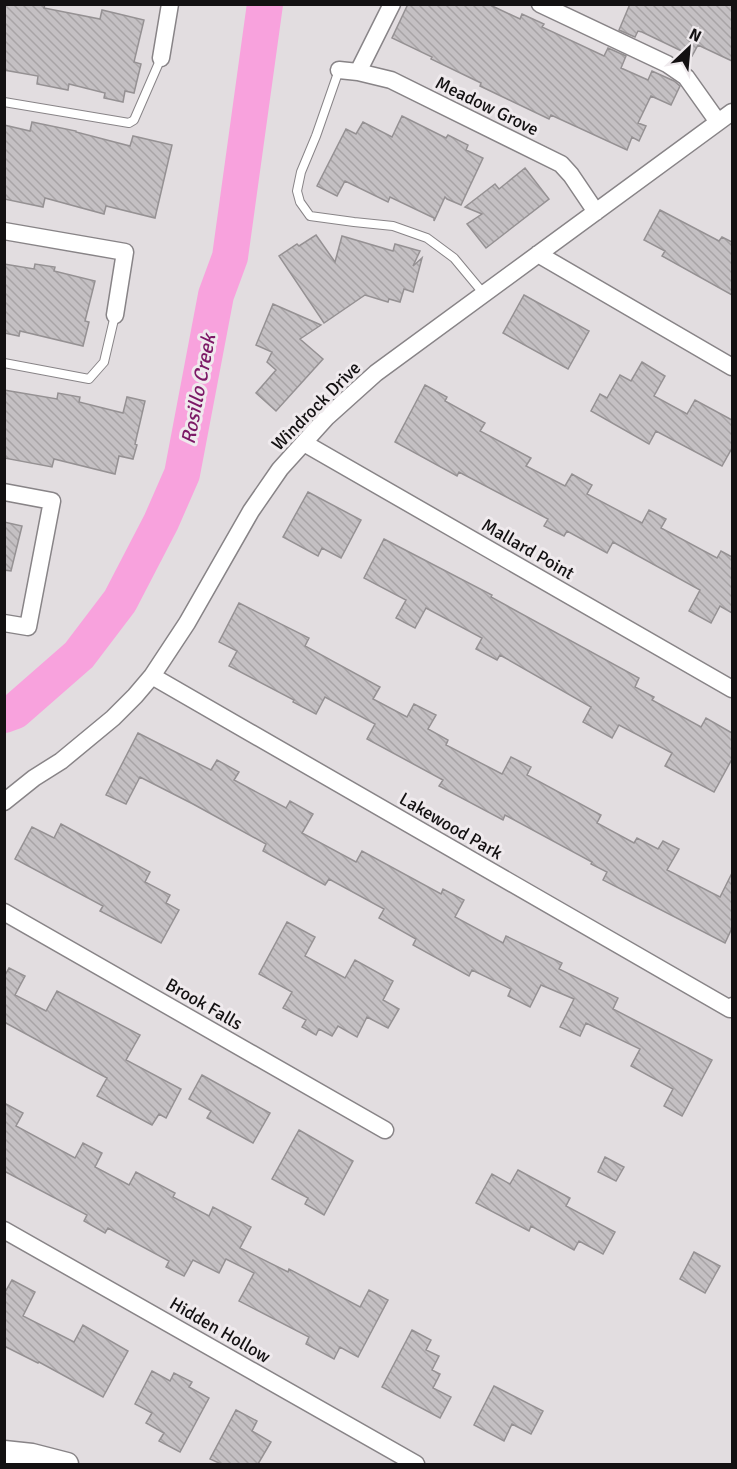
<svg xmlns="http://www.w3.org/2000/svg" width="737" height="1469" font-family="Signika,sans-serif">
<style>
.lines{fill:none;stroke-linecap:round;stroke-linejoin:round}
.river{stroke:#f8a2dd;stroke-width:36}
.building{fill:url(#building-back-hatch);stroke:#959193;stroke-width:1.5}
.lane-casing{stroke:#888487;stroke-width:10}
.street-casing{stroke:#888487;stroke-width:19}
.secondary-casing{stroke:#888487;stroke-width:25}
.lane{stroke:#fff;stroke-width:8}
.street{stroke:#fff;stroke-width:16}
.secondary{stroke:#fff;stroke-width:22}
.labels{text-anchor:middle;stroke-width:6;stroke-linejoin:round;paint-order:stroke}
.street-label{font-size:18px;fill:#131112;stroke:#efeaed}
.water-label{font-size:20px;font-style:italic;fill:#7c1966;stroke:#efeaed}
</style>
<defs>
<pattern id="building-back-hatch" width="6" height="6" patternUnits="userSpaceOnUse" patternTransform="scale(1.5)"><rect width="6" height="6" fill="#c4c0c3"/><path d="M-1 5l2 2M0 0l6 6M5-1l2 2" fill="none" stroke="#a8a4a6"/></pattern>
</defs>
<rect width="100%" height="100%" fill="#e2dde0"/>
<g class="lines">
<!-- river -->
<path class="river" d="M4 715 15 711 79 655 120 601 161 522 182 474 216 295 230 257 265 4"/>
</g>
<!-- building -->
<path class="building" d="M4 4H45L44 8 100 19 102 10 144 20 134 62 141 64 134 93 125 91 123 102 104 98 105 93 69 84 68 90 37 84 38 76 4 70Z
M408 4H488L520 19 522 14 544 24 542 27 604 56 608 48 626 56 621 68 648 80 652 71 674 81 680 86 671 105 651 96 638 123 646 126 639 141 632 137 627 150 551 115 549 119 480 86 481 83 431 59 432 57 392 38Z
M630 4H732V61L698 45 692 56 642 32 638 31 635 37 619 30Z
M402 116 446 138 448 135 468 145 466 150 483 158 461 205 447 199 445 197 434 221V218L390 197 388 202 345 181 337 196 317 186 346 129 356 134 363 122 392 137Z
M32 122 76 131V132L130 146 133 136 172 145 155 218 106 206 104 214 45 198 43 207 4 199V125L30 131Z
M525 168 549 199 486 248 467 224 482 214 465 207 495 184 499 189Z
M660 210 719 241 722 237 732 242V295L662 256 665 251 644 240Z
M316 235 335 262 342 236 393 251 395 244 420 251 413 266 422 258 413 292 404 289 400 302 389 299 388 302 365 295 324 323 279 256 297 244 299 246Z
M4 264 34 269 35 264 55 267 54 271 95 281 85 321 89 322 83 346 20 331 19 336 4 333Z
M524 295 589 331 568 369 503 333Z
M273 304 321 325 300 339 323 359 276 411 256 393 276 370 267 362 272 352 256 345Z
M642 362 665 376 654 396 687 414 695 400 732 420V448L722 466 656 431 649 444 591 411 600 394 607 398 620 375 631 381Z
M425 385 447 397 445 401 485 423 480 431 531 458 526 466 565 486 572 474 592 485 587 494 642 523 649 510 666 519 661 528 717 558 721 551 732 557V613L720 606 711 623 689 611 700 590 613 542 607 553 567 531 564 536 544 526 548 519 459 472 457 476 395 442Z
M4 390 57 399 58 393 80 397 79 402 123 413 127 397 145 401 135 444 137 445 133 459 119 456 115 474 54 459 52 467 4 458Z
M308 492 361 520 341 558 322 548 318 556 283 537Z
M4 522 22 526 11 571 4 570Z
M384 539 492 595 491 597 639 678 635 687 654 697 652 700 701 727 706 718 732 733V759L714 792 665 766 672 753 619 725 612 738 583 722 591 707 500 655 497 660 476 649 482 638 426 608 415 628 396 618 406 600 364 578Z
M239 603 309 638 305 646 380 687 373 699 407 717 414 704 436 715 428 729 448 740 446 745 502 774 511 757 531 767 527 775 601 815 597 823 634 843 637 838 658 849 663 841 679 849 667 870 720 897 732 873V928L725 943 603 880 607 872 591 864 592 862 505 815 503 820 439 786 443 780 367 739 375 724 325 697 316 714 293 702 294 700 229 666 237 651 219 642Z
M138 733 211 770 217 760 239 772 234 780 286 808 290 801 313 814 302 833 356 862 362 851 441 894 443 889 464 900 455 917 503 943 506 936 562 963 559 969 618 998 613 1009 712 1060 682 1116 664 1106 673 1089 631 1066 640 1049 586 1023 580 1036 560 1027 574 999 541 985 530 1007 508 996 511 989 472 970 469 976 413 945 416 939 379 918 384 909 329 879 325 885 263 851 266 844 193 804 140 777 126 804 106 795Z
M61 824 150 872 145 882 170 895 166 903 179 910 161 943 100 911 103 906 15 859 32 827 54 838Z
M287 922 315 937 305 956 345 978 355 960 393 981 383 1000 399 1009 388 1028 367 1017 357 1037 338 1026 332 1036 319 1029 316 1035 302 1027 306 1020 283 1008 292 992 259 974Z
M9 968 25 976 15 995 46 1011 57 991 140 1035 126 1060 181 1089 166 1118 159 1114 152 1125 97 1096 107 1078 4 1022V977Z
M202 1075 270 1113 253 1143 207 1118 211 1111 189 1099Z
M4 1103 23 1113 16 1126 75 1158 83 1143 102 1153 95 1167 129 1185 136 1172 175 1193 173 1197 209 1216 213 1207 251 1227 240 1248 288 1272 289 1269 360 1307 369 1290 388 1300 358 1357 340 1347 334 1359 306 1344 309 1337 239 1301 254 1273 226 1259 219 1273 193 1260 184 1276 166 1267 169 1261 108 1228 105 1233 84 1221 87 1215 4 1171Z
M299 1130 353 1161 324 1215 305 1204 308 1198 272 1179Z
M605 1157 624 1167 616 1181 598 1172Z
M518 1170 570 1198 566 1206 615 1232 603 1254 579 1241 574 1250 531 1226 529 1231 476 1203 492 1174 510 1184Z
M694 1252 720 1266 705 1293 680 1279Z
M12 1280 35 1292 23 1316 74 1342 83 1325 128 1351 103 1397 39 1362 38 1363 4 1346V1294Z
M412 1330 431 1340 426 1350 439 1356 432 1370 440 1374 433 1388 451 1397 440 1418 382 1387Z
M152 1371 170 1381 174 1373 192 1382 189 1387 209 1398 180 1452 159 1441 164 1433 146 1423 152 1413 135 1404Z
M494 1386 543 1411 531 1434 512 1424 504 1441 474 1425Z
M236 1410 257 1421 252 1431 271 1442 258 1464H221L210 1459Z"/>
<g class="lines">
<defs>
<path id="lane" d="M339 70 316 136 301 172 297 191 300 202 310 216 354 222 393 226 427 238 454 258 484 294
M4 102 129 123 134 120 161 58
M4 363 89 379 104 362 115 315"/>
<path id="street" d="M540 4 667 64 686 77 718 122
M161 58 170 4
M339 70 358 72 391 80 561 164 571 175 596 212
M358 72 392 4
M4 231 125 252 115 315
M538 254 732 367
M304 443 732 689
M4 492 52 501 28 627 4 623
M152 676 730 1009 732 1006
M4 802 34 778 61 761 113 718 135 696 152 676 187 623 251 511 280 469 327 417 376 373 732 112
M4 912 385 1130
M4 1230 416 1464"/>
<path id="secondary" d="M4 1452 32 1455 67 1464"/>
</defs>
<!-- lane casing -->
<use href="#lane" class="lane-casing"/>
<!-- street casing -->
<use href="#street" class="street-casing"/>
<!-- secondary casing -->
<use href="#secondary" class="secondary-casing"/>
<!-- lane -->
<use href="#lane" class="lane"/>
<!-- street -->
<use href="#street" class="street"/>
<!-- secondary -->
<use href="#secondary" class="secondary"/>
</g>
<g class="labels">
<!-- street labels -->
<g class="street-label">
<text transform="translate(487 106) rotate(26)" y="6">Meadow Grove</text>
<text transform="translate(316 406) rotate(-45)" y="6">Windrock Drive</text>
<text transform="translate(528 549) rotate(30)" y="6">Mallard Point</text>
<text transform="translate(451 826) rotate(30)" y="6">Lakewood Park</text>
<text transform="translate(204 1004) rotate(30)" y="6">Brook Falls</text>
<text transform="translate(220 1330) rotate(30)" y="6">Hidden Hollow</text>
</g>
<!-- water labels -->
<g class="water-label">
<text transform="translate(198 389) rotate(-79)" y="7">Rosillo Creek</text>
</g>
</g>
<!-- border -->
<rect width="737" height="1469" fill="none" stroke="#131112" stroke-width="12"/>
<!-- north arrow -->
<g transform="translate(689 48) rotate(26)" stroke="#efeaed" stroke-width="4.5" paint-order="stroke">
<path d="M0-4.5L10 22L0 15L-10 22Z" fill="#131112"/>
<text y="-9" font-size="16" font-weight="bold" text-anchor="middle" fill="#131112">N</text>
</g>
</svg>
